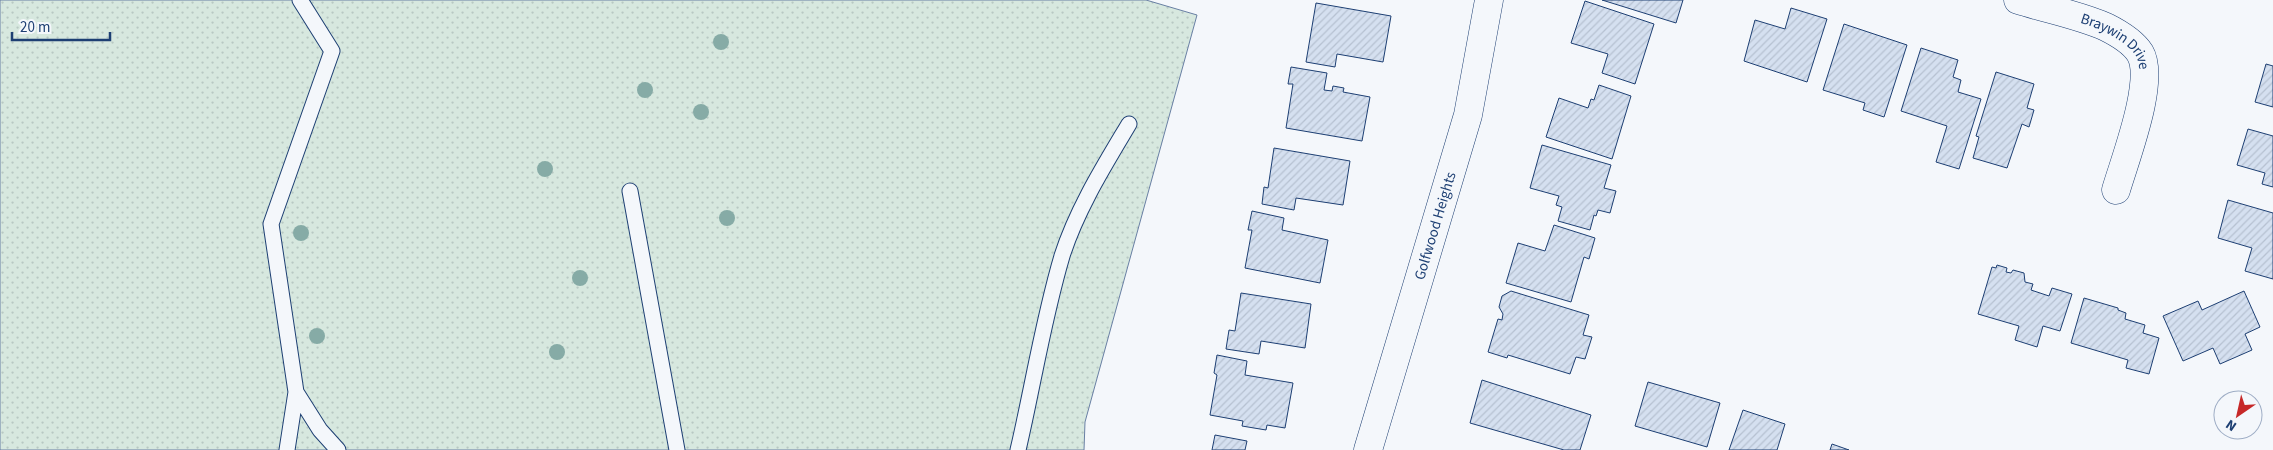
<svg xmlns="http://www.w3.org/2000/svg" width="2273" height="450" font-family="'Source Sans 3',sans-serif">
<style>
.grass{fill:url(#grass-dots);stroke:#687fa3}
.building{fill:url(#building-hatch);stroke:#1d3f73}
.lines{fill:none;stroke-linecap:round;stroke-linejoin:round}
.lane-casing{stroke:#1d3f73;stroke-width:17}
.street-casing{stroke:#1d3f73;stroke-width:29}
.lane{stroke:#f4f7fb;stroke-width:15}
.street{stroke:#f4f7fb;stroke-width:28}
.tree{fill:#86aba6}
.labels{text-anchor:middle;stroke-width:4;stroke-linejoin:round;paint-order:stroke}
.street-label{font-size:15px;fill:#1d3f73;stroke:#f4f7fb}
</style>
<defs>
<pattern id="grass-dots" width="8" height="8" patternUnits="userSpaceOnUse" patternTransform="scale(1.25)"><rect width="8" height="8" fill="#d7e8df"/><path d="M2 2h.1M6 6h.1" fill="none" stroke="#b8c8c3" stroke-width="1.8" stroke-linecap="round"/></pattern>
<pattern id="building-hatch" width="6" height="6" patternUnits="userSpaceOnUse" patternTransform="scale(1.25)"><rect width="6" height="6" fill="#d5e0f0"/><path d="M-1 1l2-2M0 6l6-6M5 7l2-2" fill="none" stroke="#b6c1d1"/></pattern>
</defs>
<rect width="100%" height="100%" fill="#f4f7fb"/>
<!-- grass -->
<path class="grass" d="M0 0H1146L1197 15 1085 422 1084 450H0Z"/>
<!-- building -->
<path class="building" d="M1602 0H1683L1676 23Z
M1585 1 1654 24 1635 84 1602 73 1608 54 1571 43Z
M1316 3 1391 16 1383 62 1337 54 1335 67 1306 62Z
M1791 8 1827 19 1807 82 1744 61 1755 20 1785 29Z
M1844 24 1907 45 1884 117 1863 110 1865 103 1823 90Z
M1921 48 1958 60 1953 77 1961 80 1958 92 1981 99 1959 169 1936 162 1947 126 1901 111Z
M2266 64 2273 66V107L2255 102Z
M1291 67 1327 73 1324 90 1332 91 1333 86 1344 88 1343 92 1370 97 1362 141 1286 128 1293 84H1288Z
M1996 72 2034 84 2027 108 2034 110 2029 127 2022 124 2007 168 1973 158 1979 137 1976 136Z
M1599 85 1631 96 1612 159 1546 137 1559 98 1588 108 1591 99 1594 100Z
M2248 129 2273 136V187L2262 184 2265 173 2237 165Z
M1542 145 1611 165 1604 188 1616 191 1610 213 1598 210 1596 216 1594 215 1590 230 1558 221 1562 207 1556 205 1559 196 1530 188Z
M1274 148 1350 161 1343 205 1296 198 1294 210 1262 204 1264 187 1268 188Z
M2228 200 2273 213V279L2245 271 2252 248 2218 238Z
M1252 211 1284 218 1282 230 1328 240 1320 283 1245 268 1252 230H1248Z
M1554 225 1595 238 1589 259 1584 257 1571 302 1506 283 1518 243 1545 251Z
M1997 265 2007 268 2006 272 2011 273 2013 270 2024 273 2025 282 2033 284 2031 290 2049 296 2052 288 2072 294 2060 331 2043 326 2037 347 2015 340 2019 326 1978 314 1992 267 1996 268Z
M1511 291 1589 315 1583 335 1592 337 1585 359 1576 357 1570 374 1508 355 1507 358 1488 352 1498 319 1502 320 1503 314 1499 307 1502 296Z
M2244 291 2260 327 2245 334 2252 350 2220 364 2213 348 2183 361 2163 316 2198 301 2202 310Z
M1241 293 1311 304 1305 348 1261 341 1259 354 1226 349 1229 330 1235 331Z
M2084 298 2118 308V310L2126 313 2125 319 2145 325 2143 333 2159 338 2149 374 2126 368 2128 360 2071 343Z
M1217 355 1247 361 1245 375 1293 383 1285 428 1267 425 1266 430 1242 426 1243 421 1210 415 1217 375 1214 373Z
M1482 380 1591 415 1580 450H1564L1470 423Z
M1648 382 1720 403 1707 447 1635 426Z
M1743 410 1785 424 1777 450H1729Z
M1215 435 1247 441 1245 450H1212Z
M1832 444 1849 450H1830Z"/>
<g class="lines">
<defs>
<path id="lane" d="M630 191 677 450
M296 392 320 430 338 450
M287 450 296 392 271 224 332 51 300 0
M1018 450C1033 386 1043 320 1062 256 1077 209 1104 166 1129 124"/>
<g id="street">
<path id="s1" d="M2018 0C2047 9 2079 15 2106 27 2118 33 2133 42 2140 53 2156 80 2125 159 2116 190"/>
<path id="s2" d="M1368 450 1468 115 1489 0"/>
</g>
</defs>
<!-- lane casing -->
<use href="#lane" class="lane-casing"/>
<!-- street casing -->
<use href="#street" class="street-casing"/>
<!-- lane -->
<use href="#lane" class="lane"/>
<!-- street -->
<use href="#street" class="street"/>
</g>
<!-- trees -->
<g class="tree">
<circle cx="721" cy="42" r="8"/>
<circle cx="645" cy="90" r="8"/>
<circle cx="701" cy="112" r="8"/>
<circle cx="545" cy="169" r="8"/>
<circle cx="727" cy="218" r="8"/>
<circle cx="301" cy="233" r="8"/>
<circle cx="580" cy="278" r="8"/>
<circle cx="317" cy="336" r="8"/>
<circle cx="557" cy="352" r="8"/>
</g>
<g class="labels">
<!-- street labels -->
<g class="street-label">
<text dy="5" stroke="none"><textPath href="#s1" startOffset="109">Braywin Drive</textPath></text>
<text dy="5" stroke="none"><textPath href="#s2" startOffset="234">Golfwood Heights</textPath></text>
</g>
</g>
<!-- north arrow -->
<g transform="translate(2238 415) rotate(214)"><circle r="24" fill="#f4f7fb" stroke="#9eadc5"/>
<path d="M0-4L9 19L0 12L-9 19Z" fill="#c62828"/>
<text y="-8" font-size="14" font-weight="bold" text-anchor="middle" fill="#1d3f73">N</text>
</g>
<!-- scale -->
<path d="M12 32v8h98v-8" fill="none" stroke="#1d3f73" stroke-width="2.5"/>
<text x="20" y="32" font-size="15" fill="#1d3f73" stroke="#f4f7fb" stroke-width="4" paint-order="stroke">20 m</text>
</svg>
